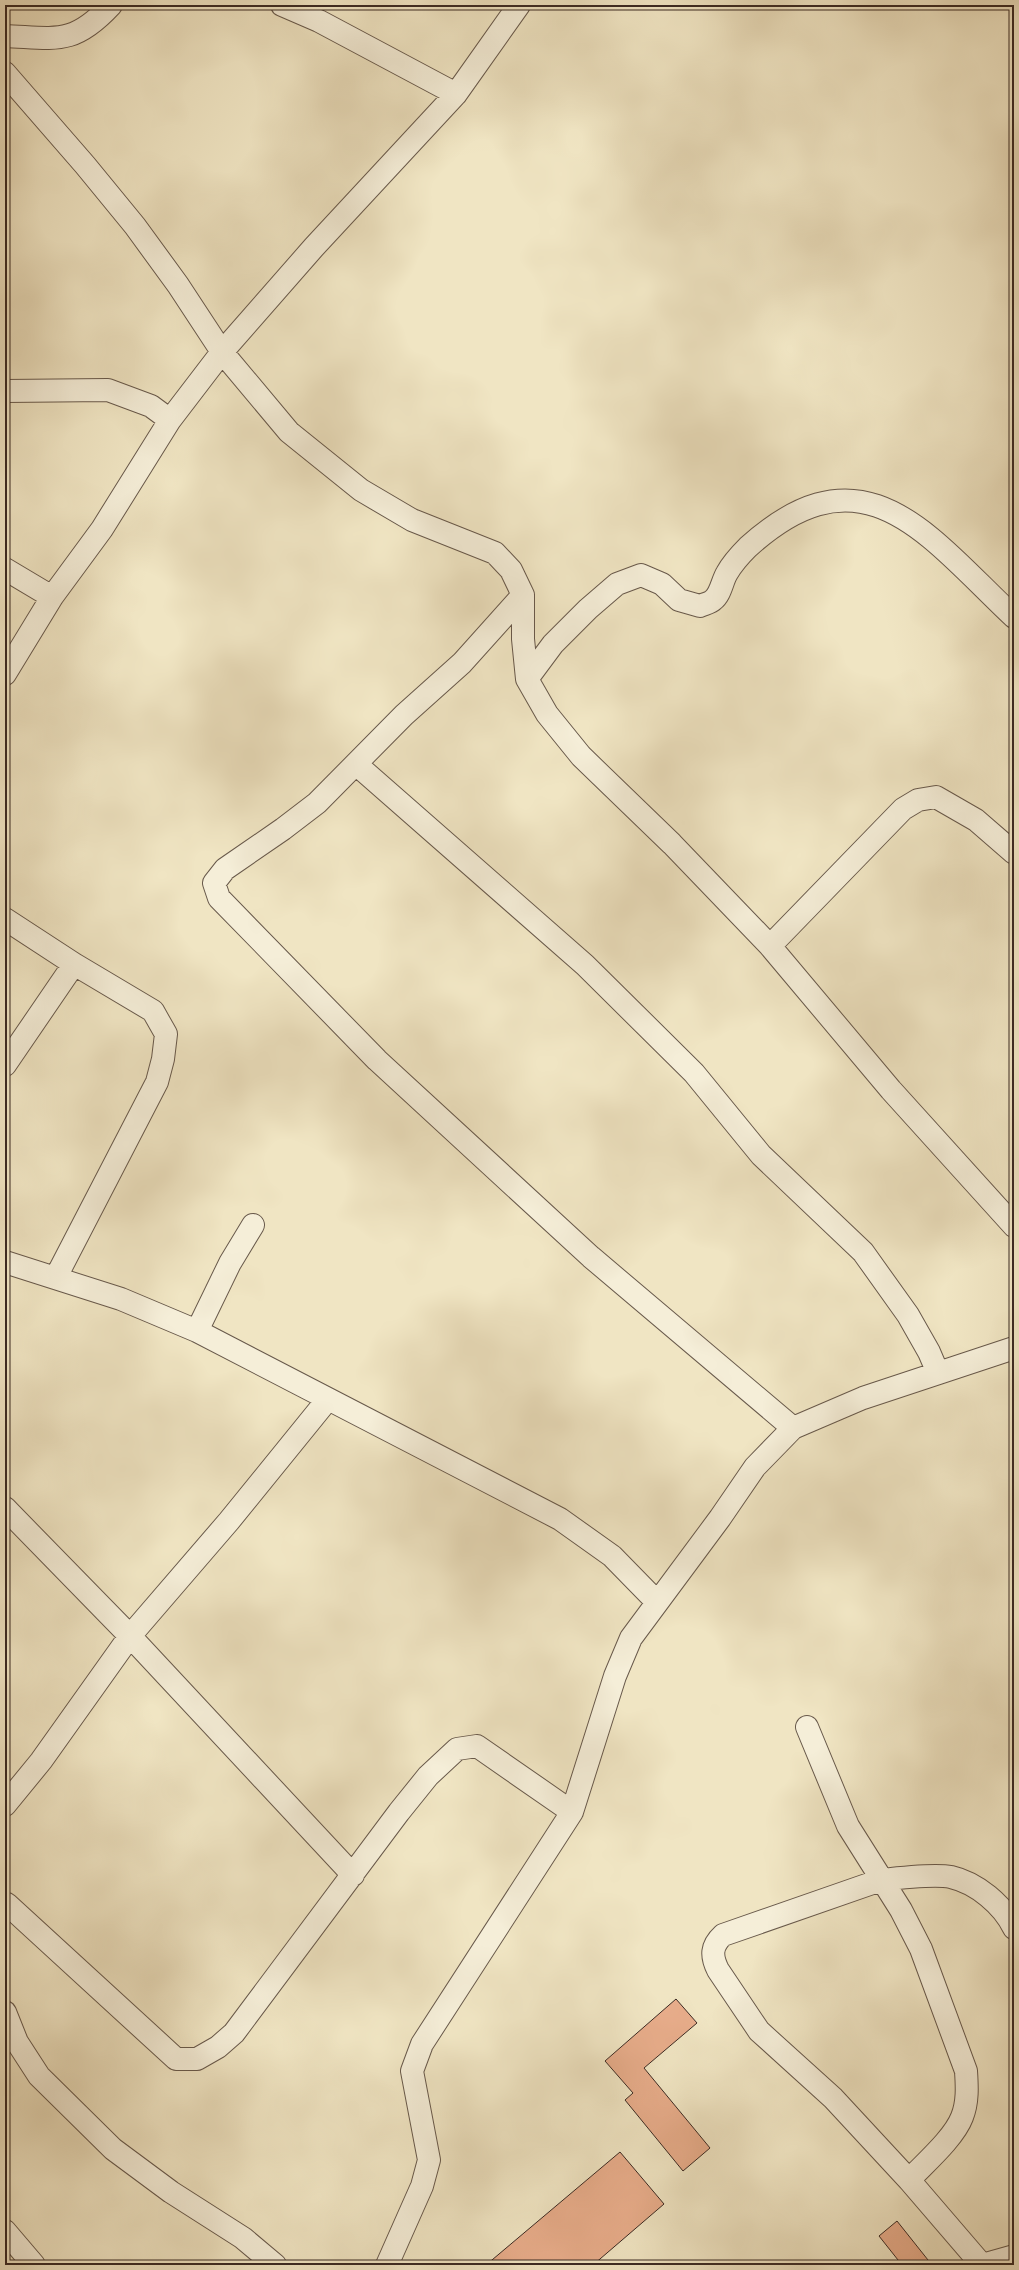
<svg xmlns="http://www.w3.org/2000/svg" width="1019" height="2270" font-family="'Old Standard TT',serif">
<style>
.building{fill:#e8ad8b;stroke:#3b2a23}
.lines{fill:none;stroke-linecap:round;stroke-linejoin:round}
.minor-casing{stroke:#68594b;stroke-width:24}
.minor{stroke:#f5eed8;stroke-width:22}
</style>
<rect width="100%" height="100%" fill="#f0e5c3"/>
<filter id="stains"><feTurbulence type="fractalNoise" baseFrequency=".005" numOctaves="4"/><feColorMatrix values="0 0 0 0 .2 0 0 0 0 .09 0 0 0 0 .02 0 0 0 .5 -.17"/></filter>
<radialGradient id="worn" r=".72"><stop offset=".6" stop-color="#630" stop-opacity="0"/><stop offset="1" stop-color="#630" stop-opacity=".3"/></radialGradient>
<!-- building -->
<path class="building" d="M676 1999 697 2023 644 2068 710 2148 683 2171 625 2100 633 2093 605 2061Z
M620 2152 664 2204 593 2265H486Z
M897 2221 932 2265H902L879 2236Z"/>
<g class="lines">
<defs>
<path id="minor" d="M282 5 319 21 456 94
M5 36C56 38 73 46 111 5
M5 73 85 165 135 226 178 285 222 352 289 432 361 490 412 520 495 553 511 570 523 595V639L527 679 547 714 581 756 672 844 770 946 891 1090 1014 1226
M5 391 108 390 151 406 170 420
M5 569 52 597
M523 595 462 663 404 715 317 803 283 829 225 869 214 883 219 898 377 1060 591 1257 793 1428
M5 674 52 597 102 529 170 420 222 352 314 247 456 94 519 5
M527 679 553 644 588 609 617 584 641 575 662 584 679 600 700 606C704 604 710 603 713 600 721 594 722 581 727 573 732 564 741 554 748 547 864 442 928 536 1014 617
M357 765 585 965 694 1073 761 1155 863 1252 908 1315 929 1352 938 1373
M5 919 74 964 153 1011 166 1034 163 1059 157 1082 56 1277
M770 946 903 809 918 800 936 797 976 820 1014 853
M5 1065 74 964
M5 1262 121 1299 197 1331 560 1519 612 1556 656 1601
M197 1331 230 1263 253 1225
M5 1508 130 1636 353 1875
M807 1727 848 1826 901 1910 921 1949 966 2071C967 2086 968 2102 962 2117 954 2138 925 2163 909 2180L982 2265
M5 1805 41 1761 130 1636 229 1521 328 1399
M7 1904 176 2059H197L218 2047 234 2033 399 1812 428 1776 457 1749 477 1746 572 1812
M5 2012 17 2042 39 2076 113 2149 171 2192 243 2238 275 2265
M909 2180 833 2098 759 2031 718 1970C711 1956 711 1946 723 1935L881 1880C898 1878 936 1874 951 1877 977 1883 1003 1905 1014 1928
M5 2231 34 2265
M387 2265 422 2186 429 2160 412 2071 422 2044 572 1812 615 1676 631 1638 720 1518 755 1467 793 1428 863 1398 1014 1348
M982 2265 1014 2256"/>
</defs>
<!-- minor casing -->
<use href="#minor" class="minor-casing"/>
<!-- minor -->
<use href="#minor" class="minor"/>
</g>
<!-- margin -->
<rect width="1019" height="2270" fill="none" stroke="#f0e5c3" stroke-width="20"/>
<rect x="6" y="6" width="1007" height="2258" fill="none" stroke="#3b2a23" stroke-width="2"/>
<rect x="10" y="10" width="999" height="2250" fill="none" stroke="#3b2a23"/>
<rect width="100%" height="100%" filter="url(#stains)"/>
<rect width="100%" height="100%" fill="url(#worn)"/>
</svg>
